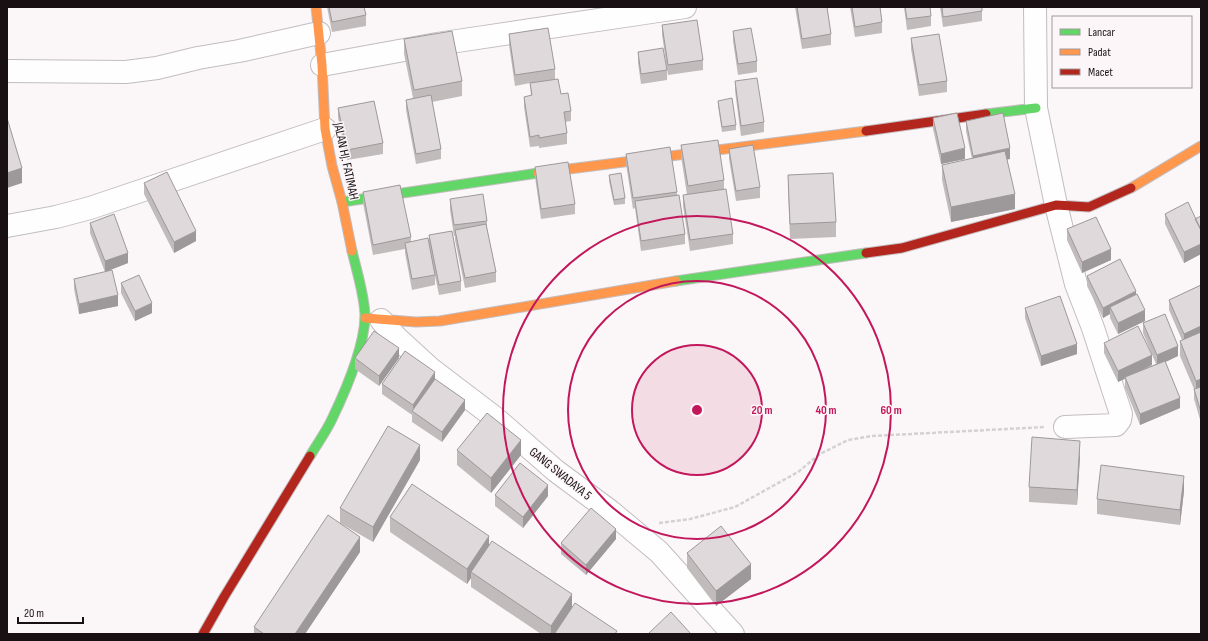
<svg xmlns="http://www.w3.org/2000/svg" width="1208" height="641" font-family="'Sofia Sans Condensed',sans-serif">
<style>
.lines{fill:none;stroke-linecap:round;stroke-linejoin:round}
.street-casing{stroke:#c3bdbf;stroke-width:24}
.fast-casing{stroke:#c3bdbf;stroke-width:11}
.slow-casing{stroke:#c3bdbf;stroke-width:11}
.jam-casing{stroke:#c3bdbf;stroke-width:11}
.path{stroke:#d3d1d2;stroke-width:2.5;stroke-dasharray:4 2;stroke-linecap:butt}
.street{stroke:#fefefe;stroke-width:22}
.fast{stroke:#63d668;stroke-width:9}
.slow{stroke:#ff974d;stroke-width:9}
.jam{stroke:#b3261e;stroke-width:9}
.wall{fill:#c1bbbc}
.shaded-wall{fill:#9d9899}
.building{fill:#e0d9db;stroke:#9d9899}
.ring{fill:none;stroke:#c2185b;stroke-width:2}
.labels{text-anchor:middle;stroke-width:3;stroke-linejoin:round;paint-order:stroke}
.street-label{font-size:13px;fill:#191013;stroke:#fcf6f8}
.centre{fill:#c2185b;stroke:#fcf6f8;stroke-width:2}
.ring-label{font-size:12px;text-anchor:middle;font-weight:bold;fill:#c2185b;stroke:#fcf6f8;stroke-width:3;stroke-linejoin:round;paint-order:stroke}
</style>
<rect width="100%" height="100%" fill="#fbf7f9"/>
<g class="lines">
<defs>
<path id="street" d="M1035 7 1036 108 1056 205 1076 284 1093 328 1121 414 1120 420 1116 425 1065 427
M322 65 437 44 685 7
M7 71 126 72 157 68 198 58 239 51 319 33
M7 226 56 217 90 208 325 129
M381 320 396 337 431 369 494 417 556 471 610 511 659 552 733 634"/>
<path id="fast" d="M986 114 1036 108
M342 202 538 173
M676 281 866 253
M310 456C317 444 326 432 332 419 345 392 364 347 365 317 365 297 357 272 352 251"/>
<path id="slow" d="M316 7 322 65 325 129 332 166 342 202 352 251
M538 173 866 131
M1131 188 1201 146
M365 318 416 322 440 321 676 281"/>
<path id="jam" d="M866 131 986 114
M866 253 902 248 1056 205 1089 207 1131 188
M203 634 224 597 310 456"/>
</defs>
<!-- street casing -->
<use href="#street" class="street-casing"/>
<!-- fast casing -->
<use href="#fast" class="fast-casing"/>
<!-- slow casing -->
<use href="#slow" class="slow-casing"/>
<!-- jam casing -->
<use href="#jam" class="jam-casing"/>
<!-- path -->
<path class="path" d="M659 523 690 519 735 507 798 472 820 454 848 440 872 436 1045 427"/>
<!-- street -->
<use href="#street" class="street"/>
<!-- fast -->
<use href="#fast" class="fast"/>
<!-- slow -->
<use href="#slow" class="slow"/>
<!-- jam -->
<use href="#jam" class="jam"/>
</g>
<!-- wall -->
<path class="wall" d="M327 7H364L366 15V26L332 32Z
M795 7H827L831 34V45L802 49Z
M850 7H880L882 22V33L855 37Z
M904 7H930L931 16V26L907 30Z
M940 7H982V21L943 27Z
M662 25 703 60V70L668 75 662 35Z
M733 31 757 61V72L738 75 733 41Z
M509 34 555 69V80L561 94 571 111V121L565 122 567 133V144L539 148V146L530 147 524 107V97L531 96 530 83 515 86 509 45Z
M911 38 947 81V92L919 96 911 49Z
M404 39 462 81V96L432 102 441 149V159L416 164 406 110V100L413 98 404 54Z
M638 52 667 70V80L641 84 638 63Z
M735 81 764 122V132L741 136 735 91Z
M718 101 736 125V130L722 132 718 106Z
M338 108 383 143V154L347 160 338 118Z
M933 118 965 159 941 164 933 129Z
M966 121 1010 159H1007L1015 209 951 222 942 180V165L972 159 966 131Z
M681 145 724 180V189L733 234V244L690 251 683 206V195H687L681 156Z
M729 149 760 187V198L736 201 729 159Z
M626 154 677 192V195L685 234V244L641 251 635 208 633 209 626 164Z
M535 167 575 204V214L541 219 535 177Z
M609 175 625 198V204L614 205 609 181Z
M788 175 836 222V237L790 239 788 190Z
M144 183 196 241 174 253 144 194Z
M363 192 411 237V242L429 245V235L461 281V291L439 295 435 276V285L412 290 405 253V249L373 255 363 203Z
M450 199 487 221V229L496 272V282L465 288 455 240V236H454L450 210Z
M1165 214 1195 219 1201 216V254L1184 263 1165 224Z
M90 223 128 263 105 272 90 233Z
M1067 229 1111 260 1082 273 1067 240Z
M1087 276 1136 295 1145 321 1118 334 1110 318V314L1103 318 1087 286Z
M74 279 118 306 79 314 74 289Z
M121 283 152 313 135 321 121 293Z
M1201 285V423L1194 399V389L1180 356V341L1182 340 1169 310V300Z
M1025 308 1077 354 1041 366 1025 318Z
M1143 323 1178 356 1165 362 1180 408 1140 425 1125 388V379L1118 382 1104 353V343L1152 365 1141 370 1156 364 1143 333Z
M355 358H399L379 386 355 369Z
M435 379 465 410 442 442 412 422V415L382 394V384Z
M457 450 521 455 491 493 457 465Z
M1080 456 1077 505 1029 502V487Z
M420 460 373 542 340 523V508Z
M1184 491 1180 525 1097 514V499Z
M495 495 548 496 523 528 495 506Z
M390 517 489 545 572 609 617 634H541L471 587V578L467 584 390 532Z
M616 539 586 575 561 554V543Z
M360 552 305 634H254V627Z
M687 553 751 579 716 606 687 568Z"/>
<!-- shaded-wall -->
<path class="shaded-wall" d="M965 148V159L941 164V154Z
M1010 148V159L973 167V156Z
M22 168V183L7 188V173Z
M1015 194V209L951 222V207Z
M196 231V241L174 253V242Z
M1201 244V254L1184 263V252Z
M1111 249V260L1082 273V262Z
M128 253V263L105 272V261Z
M1136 291V301L1110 307V314L1103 318V308Z
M118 295V306L79 314V304Z
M152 303V313L135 321V311Z
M1145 310V321L1118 334V323Z
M1201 326V336L1184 344V334Z
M1077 344V354L1041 366V356Z
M1178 346V356L1157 366V355Z
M399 348V358L379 386V376Z
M1152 355V365L1118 382V371Z
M435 372V383L413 412V405Z
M1201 379V394L1196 396V381Z
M1180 398V408L1140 425V414Z
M465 400V410L442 442V432Z
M521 440V455L491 493V478Z
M1080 441V456L1077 505V490Z
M420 445V460L373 542V527Z
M1184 476V491L1180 525V510Z
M548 485V496L523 528V517Z
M616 529V539L586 575V565Z
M489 536V551L471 572V578L467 584V569Z
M360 537V552L305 634H295Z
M751 564V579L716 606V591Z
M572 594V609L555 634H551V626Z"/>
<!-- building -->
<path class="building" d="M329 7H364L366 15 332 22Z
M797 7H827L831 34 802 39Z
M852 7H880L882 22 855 27Z
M905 7H930L931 16 907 19Z
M942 7H982V11L943 17Z
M697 20 703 60 668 65 662 25Z
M548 28 555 69 515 75 509 34Z
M751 28 757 61 738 64 733 31Z
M452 31 462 81 414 90 404 39Z
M939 34 947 81 919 85 911 38Z
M663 48 667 70 641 74 638 52Z
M757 78 764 122 741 126 735 81Z
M558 79 561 94 568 93 571 111 564 112 567 133 539 138V135L530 137 524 97 532 95 530 83Z
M431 95 441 149 416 154 406 100Z
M732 98 736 125 722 127 718 101Z
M374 101 383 143 347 150 338 108Z
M957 113 965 148 941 154 933 118Z
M1003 113 1010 148 973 156 966 121Z
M7 118 22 168 7 173Z
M718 140 724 180 688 186 681 145Z
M753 145 760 187 736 191 729 149Z
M670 147 677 192 633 198 626 154Z
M1005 151 1015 194 951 207 942 165Z
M568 162 575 204 541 209 535 167Z
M167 172 196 231 174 242 144 183Z
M621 173 625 198 614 200 609 175Z
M833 173 836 222 790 224 788 175Z
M400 185 411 237 373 245 363 192Z
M726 189 733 234 690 240 683 195Z
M483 194 487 221 454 225 450 199Z
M679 195 685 234 641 241 635 201Z
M1188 202 1201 230V244L1184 252 1165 214Z
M114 214 128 253 105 261 90 223Z
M1201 216V230L1195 219Z
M1096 217 1111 249 1082 262 1067 229Z
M486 224 496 272 465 278 455 230Z
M452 231 461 281 439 285 429 235Z
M428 238 435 275 412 279 405 243Z
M1120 259 1136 291 1103 308 1087 276Z
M112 270 118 295 79 304 74 279Z
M139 275 152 303 135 311 121 283Z
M1201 285V326L1184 334 1169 300Z
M1137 294 1145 310 1118 323 1110 307Z
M1060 296 1077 344 1041 356 1025 308Z
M1165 314 1178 346 1157 355 1143 323Z
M1138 326 1152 355 1118 371 1104 343Z
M374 331 399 348 379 376 355 358Z
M1201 332V379L1196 381 1180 341Z
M405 351 435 372 413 405 382 384Z
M1165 361 1180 398 1140 414 1125 377Z
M435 379 465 400 442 432 412 411Z
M1201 387V412L1194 389Z
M487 413 521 440 491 478 457 450Z
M388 426 420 445 373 527 340 508Z
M1032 437 1080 441 1077 490 1029 487Z
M520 463 548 485 523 517 495 495Z
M1101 465 1184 476 1180 510 1097 499Z
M412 484 489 536 467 569 390 517Z
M591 508 616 529 586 565 561 543Z
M328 515 360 537 295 634H264L254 627Z
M721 526 751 564 716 591 687 553Z
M492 541 572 594 551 626 471 572Z
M575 603 617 631 615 634H557L555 633Z
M671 612 691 634H648Z"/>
<!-- distance rings -->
<circle cx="697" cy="410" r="65" fill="#c2185b" fill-opacity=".12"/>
<g class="ring">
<circle cx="697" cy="410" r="65"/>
<circle cx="697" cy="410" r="129"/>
<circle cx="697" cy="410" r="194"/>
</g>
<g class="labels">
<!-- street labels -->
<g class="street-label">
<text transform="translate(347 161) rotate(78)" y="5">JALAN HJ. FATIMAH</text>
<text transform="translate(561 473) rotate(39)" y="5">GANG SWADAYA 5</text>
</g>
</g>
<circle cx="697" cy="410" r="6" class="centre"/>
<g class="ring-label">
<text x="762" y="414">20 m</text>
<text x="826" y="414">40 m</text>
<text x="891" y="414">60 m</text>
</g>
<!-- border -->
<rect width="1208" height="641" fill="none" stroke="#191013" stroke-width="16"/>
<!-- legend -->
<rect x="1052" y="16" width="140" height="72" fill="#fcf6f8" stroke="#a19a9c"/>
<rect x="1060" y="29" width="20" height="6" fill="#63d668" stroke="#a19a9c"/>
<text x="1088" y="36" font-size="12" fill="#191013">Lancar</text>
<rect x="1060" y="49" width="20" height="6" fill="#ff974d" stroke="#a19a9c"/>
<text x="1088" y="56" font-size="12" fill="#191013">Padat</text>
<rect x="1060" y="69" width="20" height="6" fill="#b3261e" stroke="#a19a9c"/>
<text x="1088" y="76" font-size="12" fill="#191013">Macet</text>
<!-- scale -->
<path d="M18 617v6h65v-6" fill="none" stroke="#191013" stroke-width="2"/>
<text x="24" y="617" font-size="12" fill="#191013" stroke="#fcf6f8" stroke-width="3" paint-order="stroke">20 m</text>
</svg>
